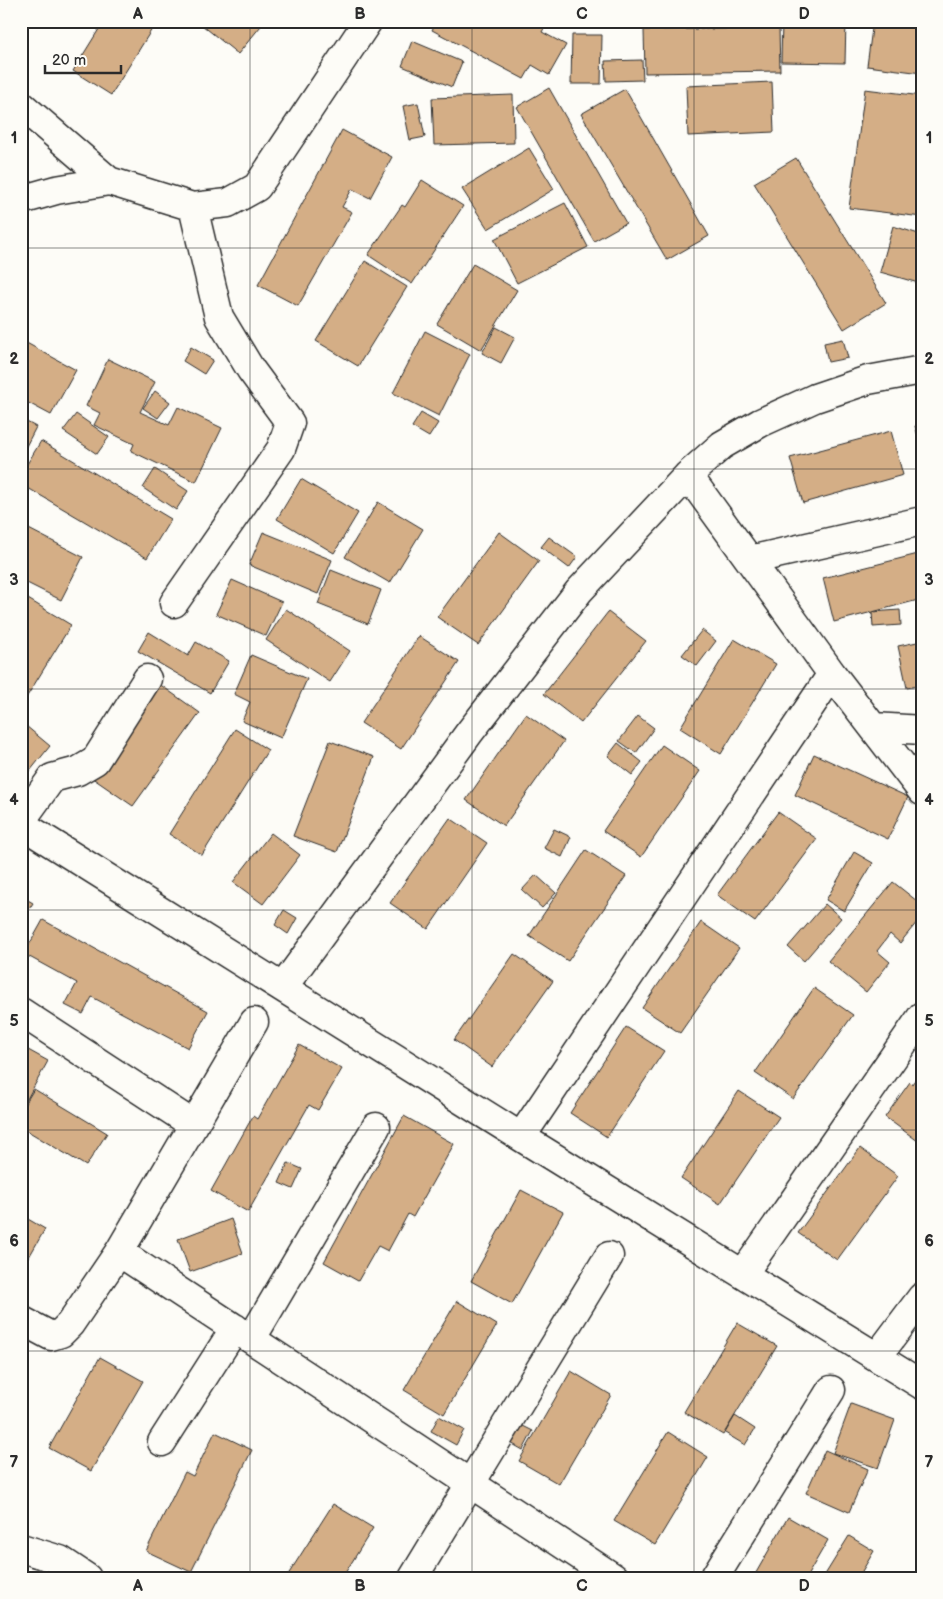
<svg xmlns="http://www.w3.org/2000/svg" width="943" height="1599" font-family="'Balsamiq Sans',sans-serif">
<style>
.building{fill:#d4ae86;stroke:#2b2b2b}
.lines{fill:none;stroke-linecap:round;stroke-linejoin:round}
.minor-casing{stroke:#2b2b2b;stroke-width:31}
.minor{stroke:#fdfcf7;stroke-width:28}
.grid{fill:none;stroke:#2b2b2b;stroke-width:1;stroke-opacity:0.55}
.neatline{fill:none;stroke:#2b2b2b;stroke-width:2}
.grid-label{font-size:16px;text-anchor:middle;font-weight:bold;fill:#2b2b2b}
</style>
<rect width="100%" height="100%" fill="#fdfcf7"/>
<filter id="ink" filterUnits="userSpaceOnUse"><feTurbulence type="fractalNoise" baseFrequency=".02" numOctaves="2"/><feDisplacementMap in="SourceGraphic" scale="10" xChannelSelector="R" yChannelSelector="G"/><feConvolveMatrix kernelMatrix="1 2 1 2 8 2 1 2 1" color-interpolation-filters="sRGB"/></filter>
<g filter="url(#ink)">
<!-- building -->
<path class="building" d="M104 21H157L111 95 73 71Z
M197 21H265L238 54Z
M437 21H548L542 32 566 45 549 75 532 65 524 79 432 30Z
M782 21H846L845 63 781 62Z
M873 21H922V73L867 66Z
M779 28 780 71 645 73 644 30Z
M572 35H602L601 84H571Z
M412 41 462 62 452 87 402 66Z
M642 60 643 80 606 81 605 61Z
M772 82 774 132 688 136 686 86Z
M549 88 626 223 594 241 517 107Z
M625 89 709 236 667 260 581 114Z
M865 89 922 96V217L849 208Z
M513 95 514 143 434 145 432 98Z
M418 103 425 137 410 140 403 106Z
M342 130 392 157 370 198 352 189 342 207 352 212 298 306 258 285Z
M529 148 554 189 488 229 462 189Z
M796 158 886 303 844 329 754 183Z
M422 180 463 206 412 284 368 255 402 205 405 207Z
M565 203 588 247 517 283 494 239Z
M893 226 922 235V284L880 272Z
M365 261 407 287 358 366 316 341Z
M473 264 517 290 481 350 437 324Z
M496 327 515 337 501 363 482 353Z
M425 331 470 354 439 416 393 393Z
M843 339 848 358 828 362 824 343Z
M21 340 76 370 51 415 21 399Z
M191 347 213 360 204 374 183 361Z
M108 359 155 382 140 412 169 425 178 407 222 428 196 482 131 451 134 444 94 425 100 413 86 406Z
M155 391 170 402 158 418 143 408Z
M421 413 438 423 429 437 412 427Z
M76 414 109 437 97 454 63 431Z
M21 419 36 427 21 456Z
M922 424V450L915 426Z
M891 431 903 475 803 503 790 458Z
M41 441 171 519 147 558 21 484V474Z
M155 469 188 491 176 510 143 488Z
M301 479 358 513 334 553 277 519Z
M378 502 423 529 390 583 345 557Z
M21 525 83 557 61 600 21 580Z
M263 532 332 560 318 594 249 565Z
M499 532 539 561 478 645 437 617Z
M549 537 577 557 569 568 541 547Z
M922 553V599L834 622 823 578Z
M331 570 381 590 368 624 318 604Z
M232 580 282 602 266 636 216 614Z
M23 596 71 625 21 706V600Z
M286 609 350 651 330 682 266 640Z
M900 610 901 625 873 627 872 612Z
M608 612 646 641 581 723 544 694Z
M702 630 716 641 697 666 682 655Z
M149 632 188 656 196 642 229 661 210 693 138 651Z
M419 636 459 662 401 749 361 723Z
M734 639 776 664 721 754 680 728Z
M922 641V685L907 688 898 646Z
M251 655 307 679 281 738 242 721 250 702 234 694Z
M155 681 200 713 133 806 88 775Z
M526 714 564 741 504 826 466 800Z
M638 716 654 728 636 753 619 741Z
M26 726 50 746 30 771 21 764V732Z
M235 729 268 750 202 855 169 834Z
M330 741 374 757 337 852 293 836Z
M618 743 642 762 632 775 608 756Z
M662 745 700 771 641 857 603 831Z
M814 754 908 797 888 839 795 795Z
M778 812 817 839 755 922 717 895Z
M450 818 487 843 428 929 390 903Z
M554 829 571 837 562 857 544 848Z
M271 833 300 855 263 904 233 882Z
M586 850 626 876 568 961 529 936Z
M854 852 873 863 844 911 826 900Z
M536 875 556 893 542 908 522 890Z
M893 882 922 905V916L900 943 890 934 877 951 890 962 866 992 828 961Z
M21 896 33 903 21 922Z
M825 904 841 918 804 961 788 947Z
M284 910 297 918 288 934 275 925Z
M43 920 208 1011 188 1048 92 997 83 1014 65 1005 77 983 24 954Z
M701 922 739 948 680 1033 642 1008Z
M514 954 553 981 492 1067 454 1040Z
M814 988 853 1015 793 1099 755 1073Z
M626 1027 664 1051 607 1137 570 1113Z
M299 1045 342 1069 318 1110 309 1105 248 1212 211 1191 253 1116 257 1119Z
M21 1046 48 1061 22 1108 21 1107Z
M922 1070V1144L885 1117 910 1082 912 1084Z
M34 1089 107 1133 86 1166 21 1127V1110Z
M739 1091 779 1117 720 1204 681 1178Z
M404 1116 454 1144 413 1217 408 1214 388 1251 378 1246 358 1281 324 1262Z
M860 1148 898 1176 837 1260 798 1233Z
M288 1163 302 1169 293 1189 279 1183Z
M521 1190 563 1212 512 1304 471 1281Z
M21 1215 45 1229 29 1257 21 1252Z
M231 1219 243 1253 190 1272 178 1239Z
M457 1301 497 1325 444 1414 404 1390Z
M737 1323 777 1346 723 1435 684 1412Z
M100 1357 143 1381 91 1471 49 1448Z
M571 1371 611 1395 559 1484 519 1461Z
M851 1404 895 1420 878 1468 833 1453Z
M439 1416 464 1430 456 1445 431 1431Z
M735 1416 755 1429 745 1445 725 1433Z
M519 1424 533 1431 523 1450 509 1442Z
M215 1432 252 1450 191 1572 146 1551 185 1472 193 1476Z
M668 1432 708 1457 655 1545 614 1521Z
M825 1450 868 1469 849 1512 806 1493Z
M333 1504 373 1528 342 1578H286Z
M788 1517 828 1540 806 1578H753Z
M849 1536 874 1551 858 1578H823Z"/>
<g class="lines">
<defs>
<path id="minor" d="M21 105 109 181 56 190 21 200
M109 181 193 207 228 203 257 187 368 21
M688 475 832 674 922 791
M750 560 922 521
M174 603 281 449 290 423 251 370 219 317 193 207
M874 727 922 730
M21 821 52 778 78 771 95 761 147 679
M21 824 521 1137 922 1385
M283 987 469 733 579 591 688 475 722 445 760 423 815 398 868 380 922 370
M21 1012 194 1125
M521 1137 832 674
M119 1252 614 1578
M743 1274 922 1016
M21 1320 51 1336 61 1333 70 1324 119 1252 254 1022
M252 1338 376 1127
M877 1357 922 1297
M162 1442 235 1328
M21 1548 60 1560 87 1578
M413 1578 609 1256
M714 1578 831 1390"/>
</defs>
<!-- minor casing -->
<use href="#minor" class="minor-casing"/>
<!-- minor -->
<use href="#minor" class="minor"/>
</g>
</g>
<!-- grid -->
<path class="grid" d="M250 21V1578M472 21V1578M694 21V1578M21 248H922M21 469H922M21 689H922M21 910H922M21 1130H922M21 1351H922"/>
<!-- margin -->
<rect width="943" height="1599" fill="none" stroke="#fdfcf7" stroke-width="55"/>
<!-- scale -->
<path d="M45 65v8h76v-8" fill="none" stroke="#2b2b2b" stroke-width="2.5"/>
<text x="52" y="65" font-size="15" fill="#2b2b2b" stroke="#fdfcf7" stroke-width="4" paint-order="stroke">20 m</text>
<rect x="28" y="28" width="888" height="1544" class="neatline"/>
<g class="grid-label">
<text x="138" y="19">A</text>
<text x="360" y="19">B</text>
<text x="582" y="19">C</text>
<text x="804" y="19">D</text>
<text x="14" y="143">1</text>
<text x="929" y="143">1</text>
<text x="14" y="364">2</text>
<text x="929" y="364">2</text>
<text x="14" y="585">3</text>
<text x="929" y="585">3</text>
<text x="14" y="805">4</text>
<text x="929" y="805">4</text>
<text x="14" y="1026">5</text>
<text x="929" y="1026">5</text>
<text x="14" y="1246">6</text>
<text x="929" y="1246">6</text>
<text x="14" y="1467">7</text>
<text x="929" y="1467">7</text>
<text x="138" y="1591">A</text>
<text x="360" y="1591">B</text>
<text x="582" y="1591">C</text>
<text x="804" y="1591">D</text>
</g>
</svg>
